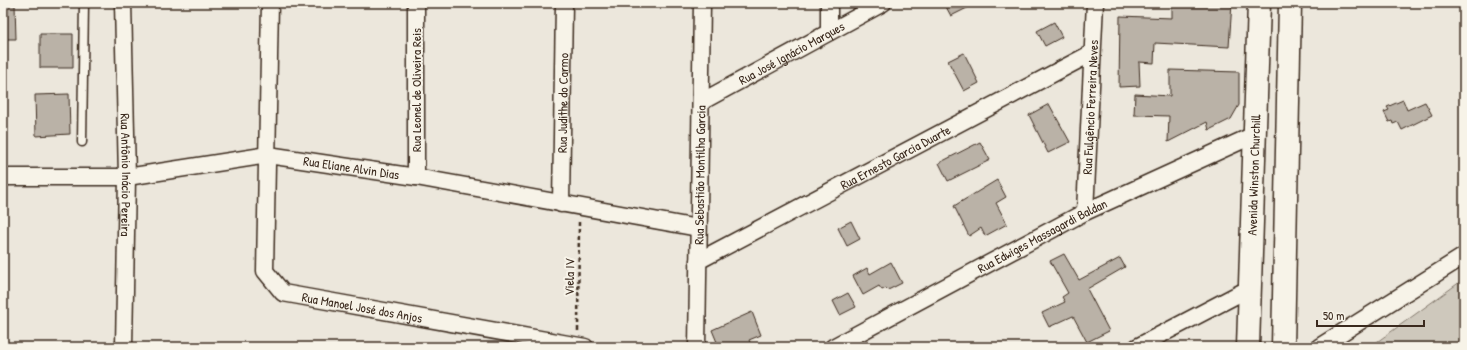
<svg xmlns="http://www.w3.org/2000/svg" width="1467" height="350" font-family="'Patrick Hand',sans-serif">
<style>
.green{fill:#cec8bc;stroke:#84796d}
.building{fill:#bab2a7;stroke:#3b2a1e}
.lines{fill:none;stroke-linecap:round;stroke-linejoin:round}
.lane-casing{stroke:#3b2a1e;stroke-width:11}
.street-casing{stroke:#3b2a1e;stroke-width:19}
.secondary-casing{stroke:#3b2a1e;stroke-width:25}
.path{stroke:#3b2a1e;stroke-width:2.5;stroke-dasharray:4 3;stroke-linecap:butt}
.lane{stroke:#f7f3e8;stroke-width:8}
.street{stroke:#f7f3e8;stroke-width:16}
.secondary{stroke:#f7f3e8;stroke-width:22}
.labels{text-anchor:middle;stroke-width:4;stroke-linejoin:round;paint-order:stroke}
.street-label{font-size:13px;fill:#3b2a1e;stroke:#f7f3e8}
</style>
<rect width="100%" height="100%" fill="#ece7dc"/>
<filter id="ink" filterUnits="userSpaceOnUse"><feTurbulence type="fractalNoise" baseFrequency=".025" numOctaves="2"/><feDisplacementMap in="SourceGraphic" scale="8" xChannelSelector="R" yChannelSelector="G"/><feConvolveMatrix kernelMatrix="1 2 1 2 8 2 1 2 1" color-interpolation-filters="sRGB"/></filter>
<g filter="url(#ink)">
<!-- green -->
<path class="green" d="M1464 279V347H1370Z"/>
<!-- building -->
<path class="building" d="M944 3H977L951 16Z
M1172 3H1232L1229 47 1155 43 1154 63 1139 62 1140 86 1119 87 1120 16 1172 18Z
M3 5H15L16 39H3Z
M1054 22 1062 37 1045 46 1037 31Z
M40 34H73V68H40Z
M964 53 979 83 964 91 948 61Z
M1170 70 1239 72V105L1231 119 1209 130 1207 122 1168 142 1169 116 1134 115 1135 94 1170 96Z
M69 94 70 134 36 136 35 95Z
M1403 100 1407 110 1425 102 1432 115 1402 130 1398 122 1393 124 1392 121 1389 122 1384 112 1389 110 1387 107Z
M1049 104 1070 142 1048 153 1029 115Z
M980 142 990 160 948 181 939 163Z
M997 180 1006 197 996 203 1007 224 985 236 981 228 969 236 954 206Z
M851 221 860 239 847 246 838 228Z
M1064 254 1079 280 1120 258 1125 267 1087 289 1109 331 1087 342 1073 316 1049 327 1042 313 1065 302 1062 297 1068 293 1050 261Z
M891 262 902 283 888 290 886 288 882 290 879 286 863 295 853 276 867 268 870 274Z
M848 293 856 307 840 315 833 301Z
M752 312 761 335 749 340 752 347H719L712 330Z"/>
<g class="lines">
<defs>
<path id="lane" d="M82 142 84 3"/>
<g id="street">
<path id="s1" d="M123 3 127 177 124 347"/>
<path id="s2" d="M270 3 265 271 283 293 585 347"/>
<path d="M829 32V3"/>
<path id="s3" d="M701 102 883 3"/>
<path id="s4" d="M3 177H127L268 155 416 177 698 228"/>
<path d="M416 177V3"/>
<path id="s5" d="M561 204 564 3"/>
<path id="s6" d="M1085 212 1095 3"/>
<path id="s7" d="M698 261 1092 53"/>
<path id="s8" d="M697 347 702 3"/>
<path id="s9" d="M833 347 1085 212 1256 134"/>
<path d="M1137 347 1250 288"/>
<path d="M1319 347 1464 256"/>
</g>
<g id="secondary">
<path id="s10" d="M1248 347 1259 3"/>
<path d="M1283 347 1290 3"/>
</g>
</defs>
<!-- lane casing -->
<use href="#lane" class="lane-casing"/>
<!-- street casing -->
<use href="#street" class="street-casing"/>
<!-- secondary casing -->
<use href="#secondary" class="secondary-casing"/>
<!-- path -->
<path class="path" d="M578 331 579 222"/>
<!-- lane -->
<use href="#lane" class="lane"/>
<!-- street -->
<use href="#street" class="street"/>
<!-- secondary -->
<use href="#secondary" class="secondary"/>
</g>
</g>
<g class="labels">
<!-- street labels -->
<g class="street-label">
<text dy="5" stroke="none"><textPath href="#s3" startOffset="103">Rua José Ignácio Marques</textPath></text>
<text transform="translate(416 90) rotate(-90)" y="5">Rua Leonel de Oliveira Reis</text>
<text dy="5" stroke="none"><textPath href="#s5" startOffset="101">Rua Judithe do Carmo</textPath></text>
<text dy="5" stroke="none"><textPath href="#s6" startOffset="105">Rua Fulgêncio Ferreira Neves</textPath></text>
<text dy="5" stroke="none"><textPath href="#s7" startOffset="223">Rua Ernesto Garcia Duarte</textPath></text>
<text dy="5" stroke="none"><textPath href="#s4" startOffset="351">Rua Eliane Alvin Dias</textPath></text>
<text dy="5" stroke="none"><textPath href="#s1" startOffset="172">Rua Antônio Inácio Pereira</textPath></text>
<text dy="5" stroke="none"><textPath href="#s8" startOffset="172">Rua Sebastião Montilha Garcia</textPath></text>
<text dy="5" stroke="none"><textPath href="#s10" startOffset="172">Avenida Winston Churchill</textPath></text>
<text dy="5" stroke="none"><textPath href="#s9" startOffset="237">Rua Edwiges Massagardi Baldan</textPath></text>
<text transform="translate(569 277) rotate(-89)" y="5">Viela IV</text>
<text dy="5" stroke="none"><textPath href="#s2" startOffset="377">Rua Manoel José dos Anjos</textPath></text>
</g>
</g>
<!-- margin -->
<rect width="1467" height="350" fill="none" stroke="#f7f3e8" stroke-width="16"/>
<rect x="8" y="8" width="1451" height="334" fill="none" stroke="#3b2a1e" stroke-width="1.5" filter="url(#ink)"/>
<!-- scale -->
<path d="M1317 320v6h107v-6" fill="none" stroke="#3b2a1e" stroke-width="2"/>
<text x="1323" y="320" font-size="12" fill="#3b2a1e" stroke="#f7f3e8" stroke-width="3" paint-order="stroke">50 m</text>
</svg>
